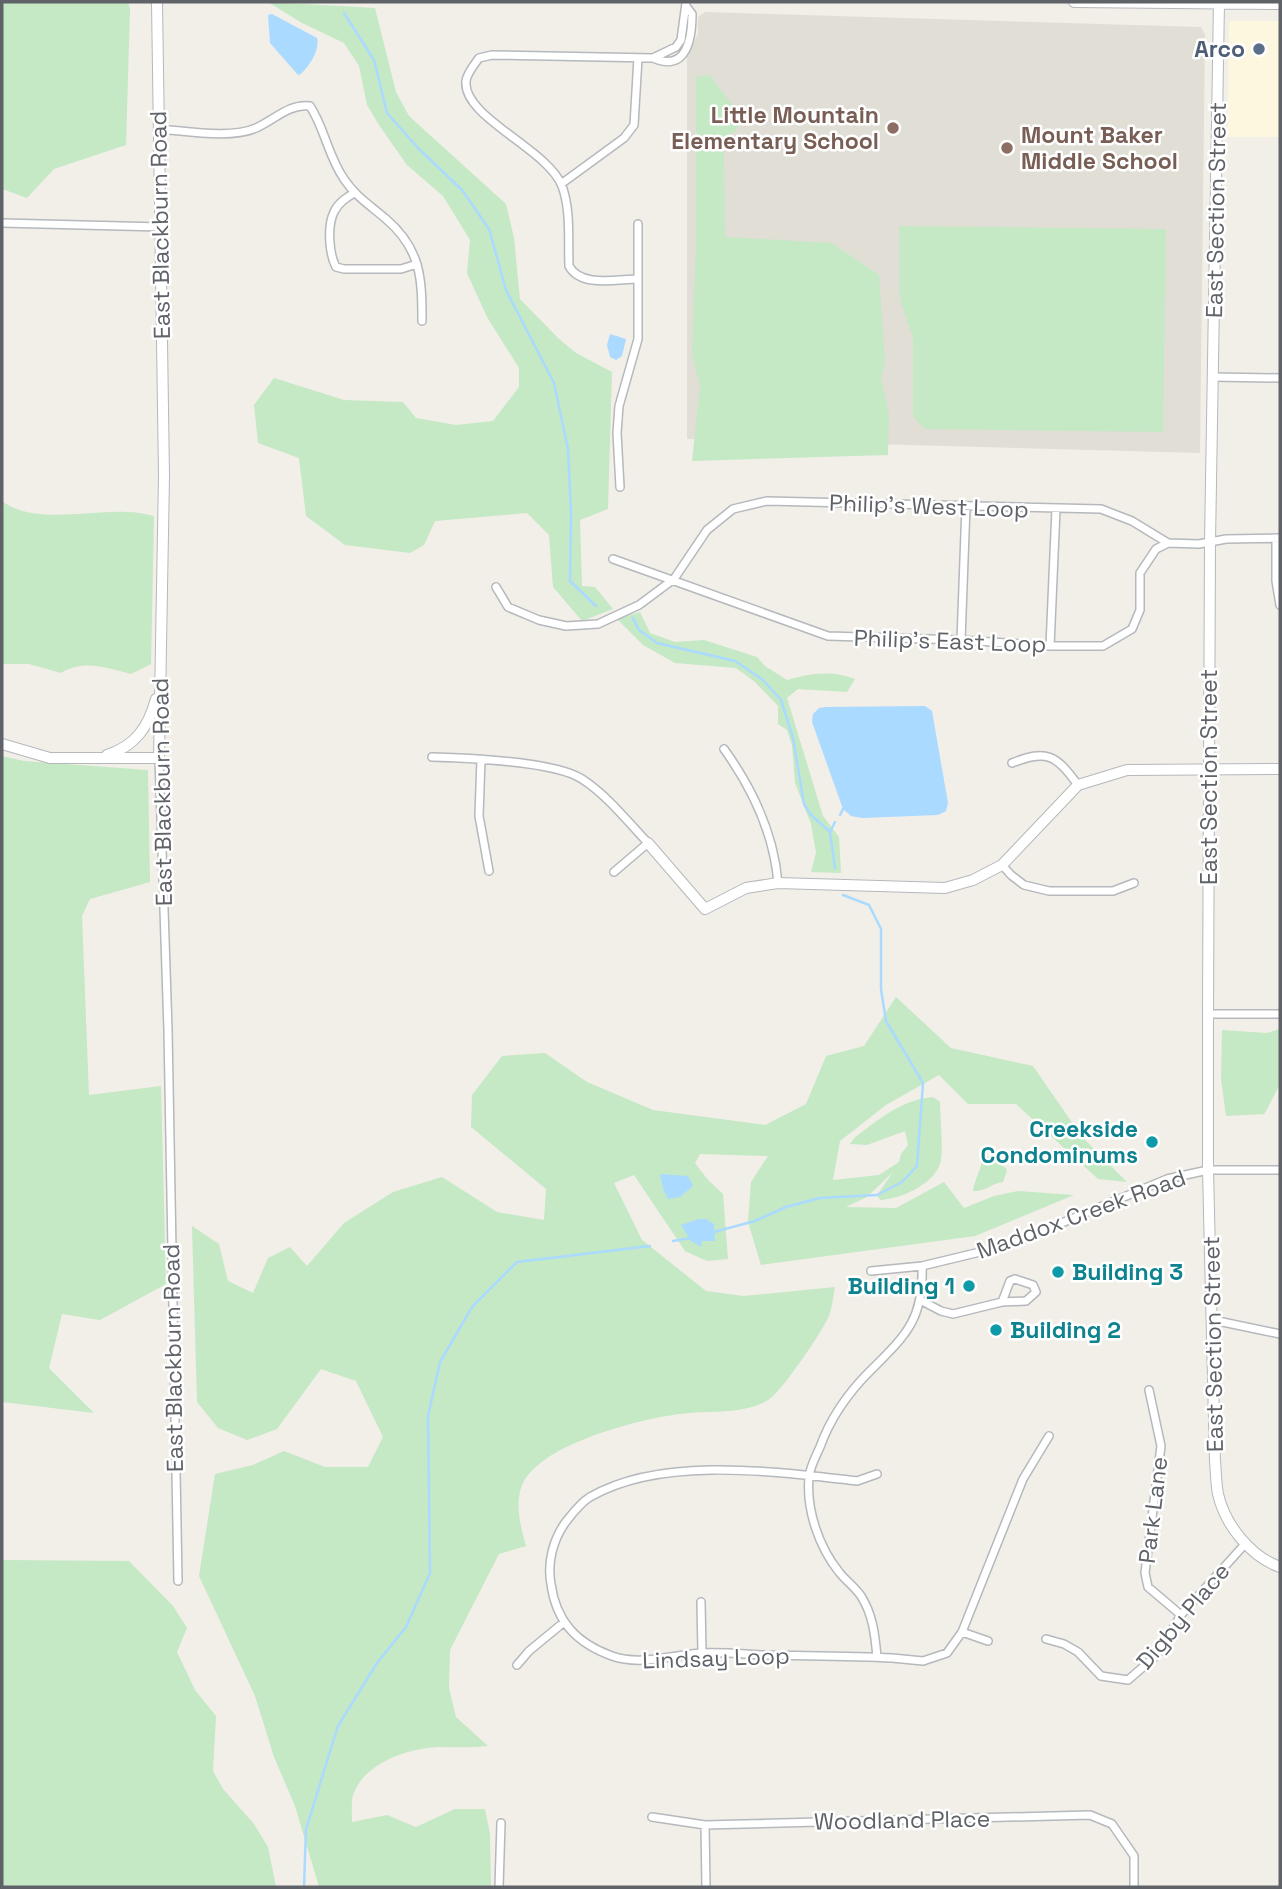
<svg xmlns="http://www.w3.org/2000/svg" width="1282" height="1889" font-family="'Space Grotesk',sans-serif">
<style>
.commercial{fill:#fef7e0}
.education{fill:#e1ded6}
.green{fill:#c5e8c5}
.water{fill:#aadaff}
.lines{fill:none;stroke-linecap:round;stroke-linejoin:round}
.stream{stroke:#aadaff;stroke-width:2.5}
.minor-casing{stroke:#b5b8bc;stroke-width:10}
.tertiary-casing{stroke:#b5b8bc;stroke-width:12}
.minor{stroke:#fff;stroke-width:7}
.tertiary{stroke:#fff;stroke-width:10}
.service-dot{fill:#5c6f8a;stroke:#fff;stroke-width:2.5}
.education-dot{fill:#8d6e63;stroke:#fff;stroke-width:2.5}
.culture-dot{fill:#0f9aa8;stroke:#fff;stroke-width:2.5}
.labels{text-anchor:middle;stroke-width:5;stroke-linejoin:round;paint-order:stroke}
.service-label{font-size:23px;font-weight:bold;fill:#4e5e75;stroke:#fff;text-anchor:end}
.education-label{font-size:23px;font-weight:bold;fill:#785e54;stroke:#fff;text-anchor:end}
.street-label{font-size:23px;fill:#5f6368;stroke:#fff}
.culture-label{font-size:23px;font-weight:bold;fill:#0d838f;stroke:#fff;text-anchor:end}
</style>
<rect width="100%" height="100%" fill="#f1efe8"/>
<!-- commercial -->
<path class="commercial" d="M1229 21H1280V137H1228Z"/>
<!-- education -->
<path class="education" d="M705 12 1201 27 1205 35 1200 453 687 439V56L698 34V17Z"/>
<!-- green -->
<path class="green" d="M2 2H128L130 9 126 145 54 169 27 198 2 189Z
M268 2 375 8 396 92 409 116 506 204 514 238 520 299 559 339 576 353 612 372 608 509 580 520 582 586 595 587 613 609 582 621 553 587 549 535 527 513 435 521 424 545 410 553 345 545 306 516 299 458 258 443 254 405 274 378 344 400 403 402 416 418 456 425 493 421 519 387V368L487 317 467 273 470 240 443 196 407 165 379 125 367 105 359 66 344 43 302 23Z
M710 75 744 121 724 142 725 237 832 243 879 275 885 362 881 378 889 414 888 455 692 461 700 386 692 354 696 241V77Z
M899 226 1166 229 1163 432 925 429 913 416V338L902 306 899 292Z
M2 501C33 525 90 510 127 512 136 512 145 514 154 516L151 664 131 674C106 668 84 659 61 673L29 664H2Z
M640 612 650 633 675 642 704 640 757 657 765 666 787 680C810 673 832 670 855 679L847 692 798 689 787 698 823 816 839 837 841 873 811 872 816 853 811 824 795 783 792 745 787 730 778 724V706L755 682 736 668 675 663 643 645 617 619Z
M2 756 24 761 148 770 150 882 90 899 82 916 89 1095 161 1086 166 1284 100 1320 62 1314 49 1368 94 1413 2 1402Z
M896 997 951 1048 1033 1066 1082 1137 1127 1182 1098 1179 1016 1104H968L939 1075 886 1105 840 1141 833 1180 879 1175 899 1162 901 1154 908 1145 905 1131 867 1145 850 1144 854 1138C879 1119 901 1100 933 1097L940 1102C940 1116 944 1153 940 1164 933 1185 900 1199 880 1200L877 1195 893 1172 867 1197 846 1207 896 1208 944 1182 964 1208 994 1196 1018 1191 1074 1195 975 1236 761 1265 748 1222 751 1182 768 1156 700 1154 695 1163 708 1180 723 1194 728 1259 707 1261 685 1251 634 1175 614 1183 642 1240 706 1291 743 1296 835 1287C833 1297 832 1310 828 1318 821 1333 781 1393 768 1400 743 1415 709 1410 680 1414 639 1419 535 1445 521 1488 515 1506 521 1528 526 1546L499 1554 450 1650 449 1688 456 1717 488 1746C472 1748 456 1747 439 1747 408 1748 364 1763 353 1795 351 1803 352 1815 352 1822L387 1815 416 1827 455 1809H485L490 1834 491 1887H319L295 1806 274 1757 255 1696 199 1576 215 1474 253 1465 284 1451 325 1467H368L383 1437 356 1381 321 1369 277 1429 247 1440 218 1428 197 1402 192 1226 219 1244 228 1281 253 1293 268 1258 290 1247 307 1266 344 1223 393 1192 442 1177 497 1212 544 1220 546 1189 471 1127 472 1095 502 1056 545 1053 587 1082 653 1110 765 1125 806 1104 826 1056 864 1046Z
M1280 1029V1084L1266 1111 1264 1114 1226 1116 1221 1079 1222 1030 1267 1033Z
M981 1152 1006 1168 1007 1171 1003 1182C992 1183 985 1192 973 1191 975 1176 985 1166 981 1152Z
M2 1560 129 1561 173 1606 187 1628 177 1652 195 1690 216 1716 213 1771 223 1789 254 1824 268 1847 276 1887H2Z"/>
<!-- water -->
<path class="water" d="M272 14 317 38C320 50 310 65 301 74L298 75 270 43 268 15Z
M610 334 626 339 622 356 616 360 610 357 607 345Z
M925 706 932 711 948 803 946 811 938 815 862 818 851 816 843 809 812 722 813 714 819 708 825 707Z
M660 1174 688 1176 693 1186 680 1197 668 1199 663 1189Z
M699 1219H706L714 1224 715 1241H702L701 1247 691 1241 681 1225Z"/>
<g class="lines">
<!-- stream -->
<path class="stream" d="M344 13 374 60 387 113 419 149 462 190 489 229 506 290 554 383 568 449 571 512 570 581 596 606
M633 618 639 630 657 643 735 661 763 680 781 700 793 738 804 804 810 814 830 832 835 868
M840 815 843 809
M830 832 835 822
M710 1233 755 1221 786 1207 820 1198 877 1195 902 1182 917 1166 923 1083 886 1021 881 989V929L869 905 843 895
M673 1241 690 1238
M304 1887 306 1829 338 1726 377 1663 406 1627 430 1573 428 1416 440 1362 472 1307 517 1262 650 1246"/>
<defs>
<path id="minor" d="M653 58 676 47 681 40 686 3
M159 129C187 131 231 139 256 128 274 120 290 103 310 106 325 129 328 156 344 179 355 196 371 206 386 219 421 249 422 278 422 321
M561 184 624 138 634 125 638 58
M354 193C346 198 338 203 334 212 327 226 329 254 336 267L344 269H401L417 264
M2 223 161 227
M638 279C617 279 581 288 569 266 568 240 571 210 562 186 548 149 462 117 466 81 467 73 474 65 479 58L492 55 653 58C687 73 692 38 692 14L686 6
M1213 377 1280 378
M620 487 617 433 619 406 638 339V224
M1276 538V581L1280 605
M613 559 828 636 961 640 1050 646H1103L1132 629 1140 610V573L1156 549 1168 543
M496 587 508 607 539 620 566 626 598 624 639 605 674 579 707 530 733 509 767 501 1101 509 1132 521 1168 543 1199 544 1226 539 1280 538
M961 640 966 506
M1050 646 1056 509
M724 749C752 788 774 835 778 883
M432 757C467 758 554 761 582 779 608 796 627 821 648 843L614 872
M159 758 168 1030 178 1581
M481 759 479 816 489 871
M1012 763C1047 749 1056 755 1078 785
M1002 865 1011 875 1024 885 1049 891H1113L1134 883
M1208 1014H1280
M871 1271 922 1266 1009 1245 1167 1179 1208 1170H1280
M920 1300 941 1311 953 1314 1002 1302 1026 1301 1036 1292 1033 1285 1015 1279 1010 1281 1002 1302
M1213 1320 1280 1334
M1149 1390 1161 1446 1145 1573 1148 1587 1181 1615
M877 1474 857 1481C777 1472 662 1455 590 1497 580 1503 572 1514 565 1523 553 1540 547 1563 551 1584 556 1621 576 1643 612 1656 641 1666 671 1655 701 1653 722 1652 744 1654 765 1655 807 1656 850 1656 892 1658L923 1661 947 1653 962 1632 1023 1479 1049 1436
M701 1602 702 1653
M962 1632 988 1641
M1046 1639 1064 1644 1078 1652 1101 1676 1128 1680 1157 1655 1181 1615 1245 1544
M877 1657C875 1635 873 1615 861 1596 855 1587 845 1580 839 1572 819 1547 806 1510 809 1477 810 1467 816 1456 820 1447 830 1419 848 1393 870 1371 905 1336 924 1320 922 1266
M517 1665 529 1651 563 1623
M652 1817 705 1825 1090 1815 1112 1824 1134 1856V1887
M705 1825 706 1887
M499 1887 501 1823"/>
<path id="tertiary" d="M1074 2 1280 4
M1219 2 1210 542 1208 1014V1170L1215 1461C1216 1472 1216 1484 1218 1494 1225 1525 1251 1557 1280 1567
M2 744 50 758H159L164 476 157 2
M107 755C135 746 148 728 156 699
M648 843 705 909 746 888 778 883 945 888 973 880 1002 865 1078 785 1127 770 1280 769"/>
</defs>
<!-- minor casing -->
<use href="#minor" class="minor-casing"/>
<!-- tertiary casing -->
<use href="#tertiary" class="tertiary-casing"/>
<!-- minor -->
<use href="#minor" class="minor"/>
<!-- tertiary -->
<use href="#tertiary" class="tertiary"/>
</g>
<!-- markers -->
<circle class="service-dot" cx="1259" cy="49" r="7"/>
<g class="education-dot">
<circle cx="893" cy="128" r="7"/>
<circle cx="1007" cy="148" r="7"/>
</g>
<g class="culture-dot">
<circle cx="1152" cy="1142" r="7"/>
<circle cx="1058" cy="1272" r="7"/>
<circle cx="969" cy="1286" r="7"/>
<circle cx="996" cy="1330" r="7"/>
</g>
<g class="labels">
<!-- service labels -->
<g class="service-label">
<text x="1245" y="57">Arco</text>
</g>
<!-- education labels -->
<g class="education-label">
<text x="879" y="123">Little Mountain<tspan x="879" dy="26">Elementary School</tspan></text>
<text x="1021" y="143" text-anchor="start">Mount Baker<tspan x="1021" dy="26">Middle School</tspan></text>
</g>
<!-- street labels -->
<g class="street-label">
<text transform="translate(1216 210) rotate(-89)" y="8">East Section Street</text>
<text transform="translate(160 225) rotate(-91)" y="8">East Blackburn Road</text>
<text transform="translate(929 506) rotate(2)" y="8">Philip's West Loop</text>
<text transform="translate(950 641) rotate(2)" y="8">Philip's East Loop</text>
<text transform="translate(1209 777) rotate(-90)" y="8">East Section Street</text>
<text transform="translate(162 792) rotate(-91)" y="8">East Blackburn Road</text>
<text transform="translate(1081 1214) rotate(-20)" y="8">Maddox Creek Road</text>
<text transform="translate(1213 1344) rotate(-91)" y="8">East Section Street</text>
<text transform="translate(173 1358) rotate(-91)" y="8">East Blackburn Road</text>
<text transform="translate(1153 1510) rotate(-83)" y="8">Park Lane</text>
<text transform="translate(1183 1616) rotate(-50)" y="8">Digby Place</text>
<text transform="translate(716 1658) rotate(-2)" y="8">Lindsay Loop</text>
<text transform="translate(902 1820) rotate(-1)" y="8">Woodland Place</text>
</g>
<!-- culture labels -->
<g class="culture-label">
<text x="1138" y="1137">Creekside<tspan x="1138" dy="26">Condominums</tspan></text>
<text x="1072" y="1280" text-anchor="start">Building 3</text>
<text x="955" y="1294">Building 1</text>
<text x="1010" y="1338" text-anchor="start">Building 2</text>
</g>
</g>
<!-- border -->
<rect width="1282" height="1889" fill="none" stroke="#5f6368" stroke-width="7"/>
</svg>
